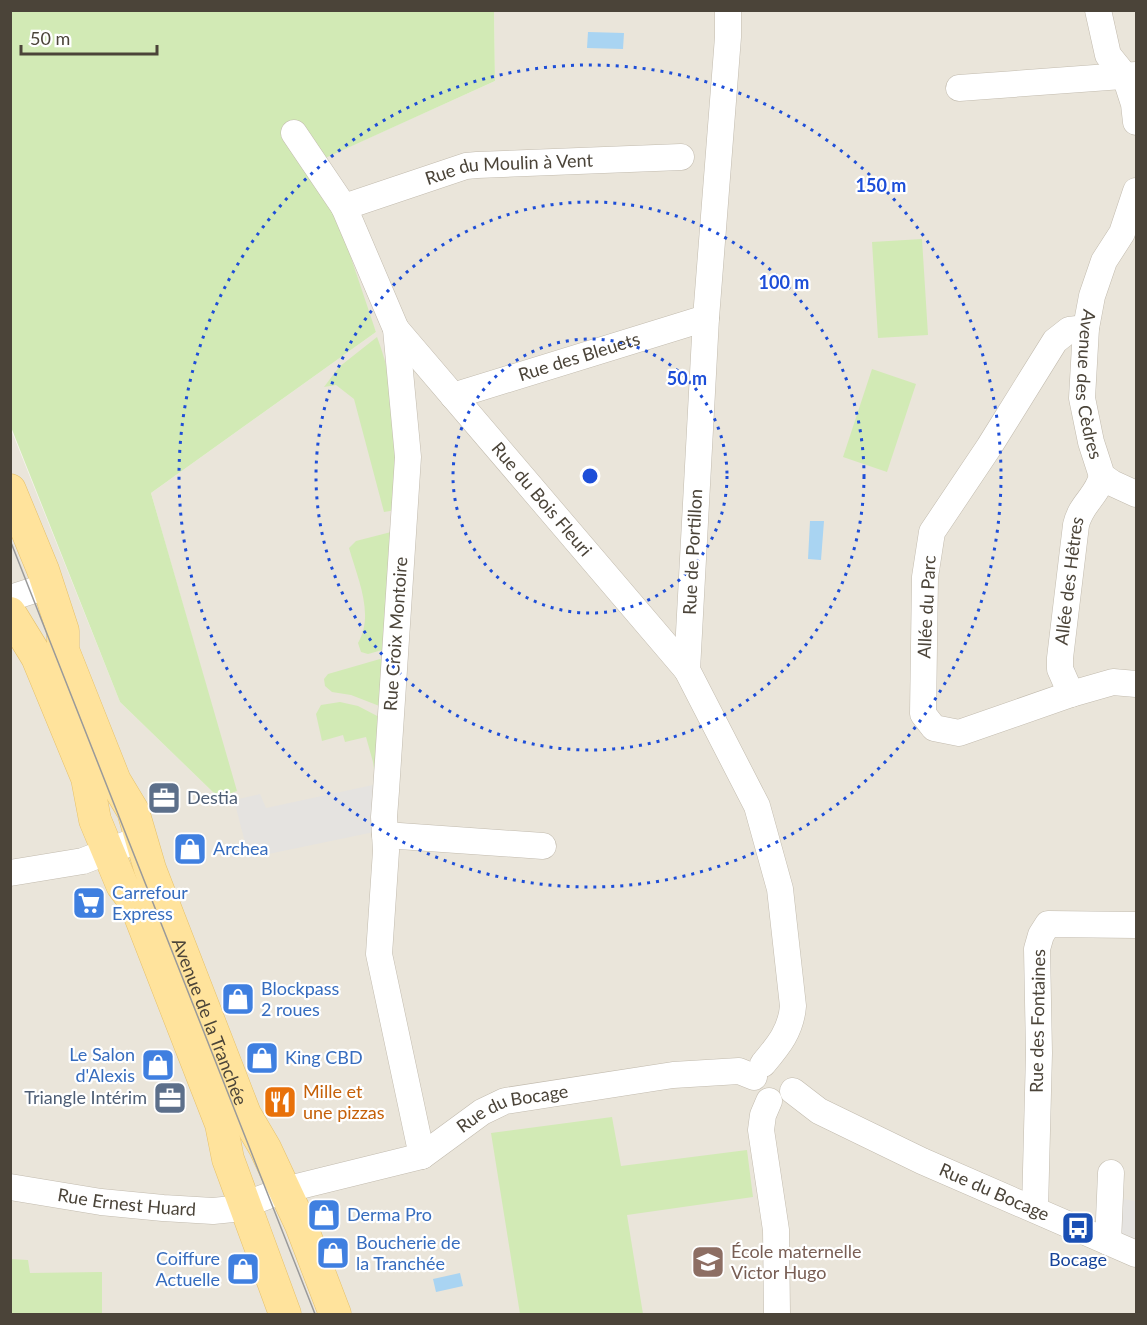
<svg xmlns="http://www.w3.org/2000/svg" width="1147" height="1325" font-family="Lato,sans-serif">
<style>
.residential{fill:#eae5da}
.green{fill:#d2eab5}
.parking{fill:#e5e3e0}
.water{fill:#a9d4f2}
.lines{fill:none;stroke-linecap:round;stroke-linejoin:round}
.minor-casing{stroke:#c2bbae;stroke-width:27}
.major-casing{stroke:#e6c16a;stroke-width:33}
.minor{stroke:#fff;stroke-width:26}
.major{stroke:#ffe39c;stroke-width:32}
.tram{stroke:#9a9a9a;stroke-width:1.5}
.ring{fill:none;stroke:#1d4ed8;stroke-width:3;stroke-dasharray:3 6}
.labels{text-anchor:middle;stroke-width:4.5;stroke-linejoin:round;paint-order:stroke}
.street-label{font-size:18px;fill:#4b4439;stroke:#fff}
.service-label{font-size:18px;fill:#4e5e75;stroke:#fff;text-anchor:start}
.shop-label{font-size:18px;fill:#366cbe;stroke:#fff;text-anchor:start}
.food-label{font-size:18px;fill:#c56008;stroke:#fff;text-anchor:start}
.education-label{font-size:18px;fill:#785e54;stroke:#fff;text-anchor:start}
.transit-label{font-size:18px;fill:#164399;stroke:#fff}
.centre{fill:#1d4ed8;stroke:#fff;stroke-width:3}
.ring-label{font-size:18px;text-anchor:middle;font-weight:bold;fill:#1d4ed8;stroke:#fff;stroke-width:4.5;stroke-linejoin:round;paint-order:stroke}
</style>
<rect width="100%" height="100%" fill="#f6f3ec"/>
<!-- residential -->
<path class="residential" d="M494 11H1136V1314H11L10 427 120 702 219 798 236 791 151 493 376 332 309 165 495 81Z"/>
<!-- green -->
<path class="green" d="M11 11H494L495 81 310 165 345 240 376 332 151 493 237 791 219 798 120 702 11 427Z
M922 239 928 335 878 338 872 242Z
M377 337C398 390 397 453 396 510L384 512 354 399 336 385 324 387 339 367Z
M872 369 916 384 887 472 843 457Z
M391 532 386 649 368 654 361 652 358 643C375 614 357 577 349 548L356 541Z
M380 659 385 661 382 707 351 695 332 692 325 686 324 679 328 674Z
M340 702 358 706 383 719 375 777 373 762 366 737 345 742 343 735 322 741 316 714 321 705Z
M612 1117 621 1166 747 1150 753 1197 627 1215 643 1314H520L491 1133Z
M10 1259 28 1260 30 1273 102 1272V1314H11Z"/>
<!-- parking -->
<path class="parking" d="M373 785 374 832 249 858 234 800 260 794 266 808Z
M1115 1198 1136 1201V1241L1113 1230Z"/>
<!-- water -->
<path class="water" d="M588 32 624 33 623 49 587 48Z
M810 521H824L821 560 808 559Z
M460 1273 463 1286 436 1292 433 1279Z"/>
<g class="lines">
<defs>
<g id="minor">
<path d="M728 10V37L706 318 687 670 757 806 780 889 793 1006C791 1031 778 1046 763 1064"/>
<path d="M1098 10 1108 55 1125 76 1134 104 1136 122"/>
<path d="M959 88 1136 75"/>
<path d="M294 133 344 207 396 329 408 457 386 791 384 817 386 851 379 954 422 1156"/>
<path id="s1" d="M1136 191 1122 233 1104 261 1092 296 1086 328 1082 398 1091 442 1102 476 1112 483 1136 494"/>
<path id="s2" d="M344 207 466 166 477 165 681 157"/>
<path d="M1086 328 1069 330 1055 341 989 447 932 532 925 577 923 714 934 728 959 733 1071 694 1113 682 1136 684"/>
<path id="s3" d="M396 329 687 670"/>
<path id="s4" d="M453 396 706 318"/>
<path d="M10 598 47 586"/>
<path id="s5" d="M1071 694 1060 669V658L1076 525C1081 503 1097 497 1102 476"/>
<path d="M385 835 543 846"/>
<path d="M10 873 83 861 140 839"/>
<path id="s6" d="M793 1091 819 1111 922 1161 1136 1254"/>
<path d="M769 1101 763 1115 761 1130 776 1230 777 1314"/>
<path id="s7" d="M10 1187 101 1202 163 1208 213 1211 233 1209 284 1190 422 1156 482 1112 505 1101 673 1075 739 1071 754 1077"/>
<path d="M1035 1209 1039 1053 1037 949 1041 935 1048 924 1136 925"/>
<path d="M1108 1242 1111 1173"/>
</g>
<g id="major">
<path id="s8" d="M10 490 43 570 63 631V650L115 781 133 811 150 869 245 1114 265 1148 301 1225 335 1314"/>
<path d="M10 613 37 657 87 778 95 820 122 885 131 897 138 911 221 1124 228 1159 285 1314"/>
</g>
</defs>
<!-- minor casing -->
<use href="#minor" class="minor-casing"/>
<!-- major casing -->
<use href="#major" class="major-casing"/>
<!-- minor -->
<use href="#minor" class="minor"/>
<!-- major -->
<use href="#major" class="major"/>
<!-- tram -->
<path class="tram" d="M10 540 315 1314"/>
</g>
<!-- distance rings -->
<g class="ring">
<circle cx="590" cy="476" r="137"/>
<circle cx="590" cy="476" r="274"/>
<circle cx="590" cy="476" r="411"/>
</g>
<!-- icons -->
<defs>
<symbol id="office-square" viewBox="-11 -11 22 22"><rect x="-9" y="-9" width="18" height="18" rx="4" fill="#5c6f8a" stroke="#fff"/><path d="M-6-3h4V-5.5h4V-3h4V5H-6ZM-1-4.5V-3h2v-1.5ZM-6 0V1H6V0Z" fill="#fff"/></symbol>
<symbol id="shop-square" viewBox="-11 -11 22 22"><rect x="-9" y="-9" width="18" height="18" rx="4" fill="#3f7fe0" stroke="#fff"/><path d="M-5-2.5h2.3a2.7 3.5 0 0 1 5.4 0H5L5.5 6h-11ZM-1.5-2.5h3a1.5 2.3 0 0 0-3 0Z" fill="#fff"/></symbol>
<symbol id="supermarket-square" viewBox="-11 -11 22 22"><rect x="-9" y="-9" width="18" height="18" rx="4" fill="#3f7fe0" stroke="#fff"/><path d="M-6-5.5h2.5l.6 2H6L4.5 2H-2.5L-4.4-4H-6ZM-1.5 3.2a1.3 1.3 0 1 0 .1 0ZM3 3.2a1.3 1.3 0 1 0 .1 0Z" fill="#fff"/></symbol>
<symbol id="restaurant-square" viewBox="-11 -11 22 22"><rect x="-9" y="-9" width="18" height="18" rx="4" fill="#e8710a" stroke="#fff"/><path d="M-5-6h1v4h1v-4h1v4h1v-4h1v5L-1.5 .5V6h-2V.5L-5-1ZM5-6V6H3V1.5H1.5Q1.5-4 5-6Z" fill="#fff"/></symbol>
<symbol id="bus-square" viewBox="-11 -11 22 22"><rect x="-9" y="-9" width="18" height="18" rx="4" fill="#1a4fb4" stroke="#fff"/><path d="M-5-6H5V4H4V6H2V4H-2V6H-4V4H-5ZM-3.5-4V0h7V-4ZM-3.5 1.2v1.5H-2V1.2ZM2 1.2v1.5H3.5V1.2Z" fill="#fff"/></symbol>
<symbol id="school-square" viewBox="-11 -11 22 22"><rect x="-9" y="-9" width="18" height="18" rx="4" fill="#8d6e63" stroke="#fff"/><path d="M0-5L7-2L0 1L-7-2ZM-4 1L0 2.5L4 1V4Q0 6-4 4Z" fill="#fff"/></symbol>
</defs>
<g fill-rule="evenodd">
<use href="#office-square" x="145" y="779" width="38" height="38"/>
<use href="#shop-square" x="171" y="830" width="38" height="38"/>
<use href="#supermarket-square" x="70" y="884" width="38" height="38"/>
<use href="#shop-square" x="219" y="980" width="38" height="38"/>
<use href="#shop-square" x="243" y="1039" width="38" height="38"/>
<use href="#shop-square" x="139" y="1046" width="38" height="38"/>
<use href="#office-square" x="151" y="1079" width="38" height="38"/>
<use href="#restaurant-square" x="261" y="1083" width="38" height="38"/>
<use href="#shop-square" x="305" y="1196" width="38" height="38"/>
<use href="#bus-square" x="1059" y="1209" width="38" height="38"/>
<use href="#shop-square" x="314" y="1234" width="38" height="38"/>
<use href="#school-square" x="689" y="1243" width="38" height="38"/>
<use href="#shop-square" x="224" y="1250" width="38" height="38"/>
</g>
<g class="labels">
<!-- street labels -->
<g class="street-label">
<text dy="6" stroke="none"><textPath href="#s2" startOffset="171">Rue du Moulin à Vent</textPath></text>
<text dy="6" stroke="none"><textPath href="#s4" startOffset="132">Rue des Bleuets</textPath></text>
<text dy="6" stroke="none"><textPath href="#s1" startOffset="204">Avenue des Cèdres</textPath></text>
<text dy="6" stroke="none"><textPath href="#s3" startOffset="224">Rue du Bois Fleuri</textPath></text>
<text transform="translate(693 552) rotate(-87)" y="6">Rue de Portillon</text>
<text dy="6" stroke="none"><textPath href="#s5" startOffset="116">Allée des Hêtres</textPath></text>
<text transform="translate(927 607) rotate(-87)" y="6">Allée du Parc</text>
<text transform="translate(396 634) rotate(-86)" y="6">Rue Croix Montoire</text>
<text transform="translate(1038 1021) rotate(-89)" y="6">Rue des Fontaines</text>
<text dy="6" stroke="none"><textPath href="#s8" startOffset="570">Avenue de la Tranchée</textPath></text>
<text dy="6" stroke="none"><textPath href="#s7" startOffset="526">Rue du Bocage</textPath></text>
<text dy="6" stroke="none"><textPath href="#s6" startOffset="226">Rue du Bocage</textPath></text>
<text dy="6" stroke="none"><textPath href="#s7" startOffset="118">Rue Ernest Huard</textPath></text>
</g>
<!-- service labels -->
<g class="service-label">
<text x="187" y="804">Destia</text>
<text x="147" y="1104" text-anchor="end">Triangle Intérim</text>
</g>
<!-- shop labels -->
<g class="shop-label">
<text x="213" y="855">Archea</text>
<text x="112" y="899">Carrefour<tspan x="112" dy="21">Express</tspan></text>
<text x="261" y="995">Blockpass<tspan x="261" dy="21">2 roues</tspan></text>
<text x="135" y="1061" text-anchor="end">Le Salon<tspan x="135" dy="21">d'Alexis</tspan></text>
<text x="285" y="1064">King CBD</text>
<text x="347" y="1221">Derma Pro</text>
<text x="356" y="1249">Boucherie de<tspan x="356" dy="21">la Tranchée</tspan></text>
<text x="220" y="1265" text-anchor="end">Coiffure<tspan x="220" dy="21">Actuelle</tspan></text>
</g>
<!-- food labels -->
<g class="food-label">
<text x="303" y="1098">Mille et<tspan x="303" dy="21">une pizzas</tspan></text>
</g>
<!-- education labels -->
<g class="education-label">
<text x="731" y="1258">École maternelle<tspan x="731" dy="21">Victor Hugo</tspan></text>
</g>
<!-- transit labels -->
<g class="transit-label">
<text x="1078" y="1266">Bocage</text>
</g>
</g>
<circle cx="590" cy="476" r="9" class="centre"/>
<g class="ring-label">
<text x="881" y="192">150 m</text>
<text x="784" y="289">100 m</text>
<text x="687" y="385">50 m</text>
</g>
<!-- border -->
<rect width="1147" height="1325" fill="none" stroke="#4b4439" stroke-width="24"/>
<!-- scale -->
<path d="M21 45v9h136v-9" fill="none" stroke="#4b4439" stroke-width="3"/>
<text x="30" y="45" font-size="18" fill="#4b4439" stroke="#ffffff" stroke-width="4.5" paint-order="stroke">50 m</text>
</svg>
